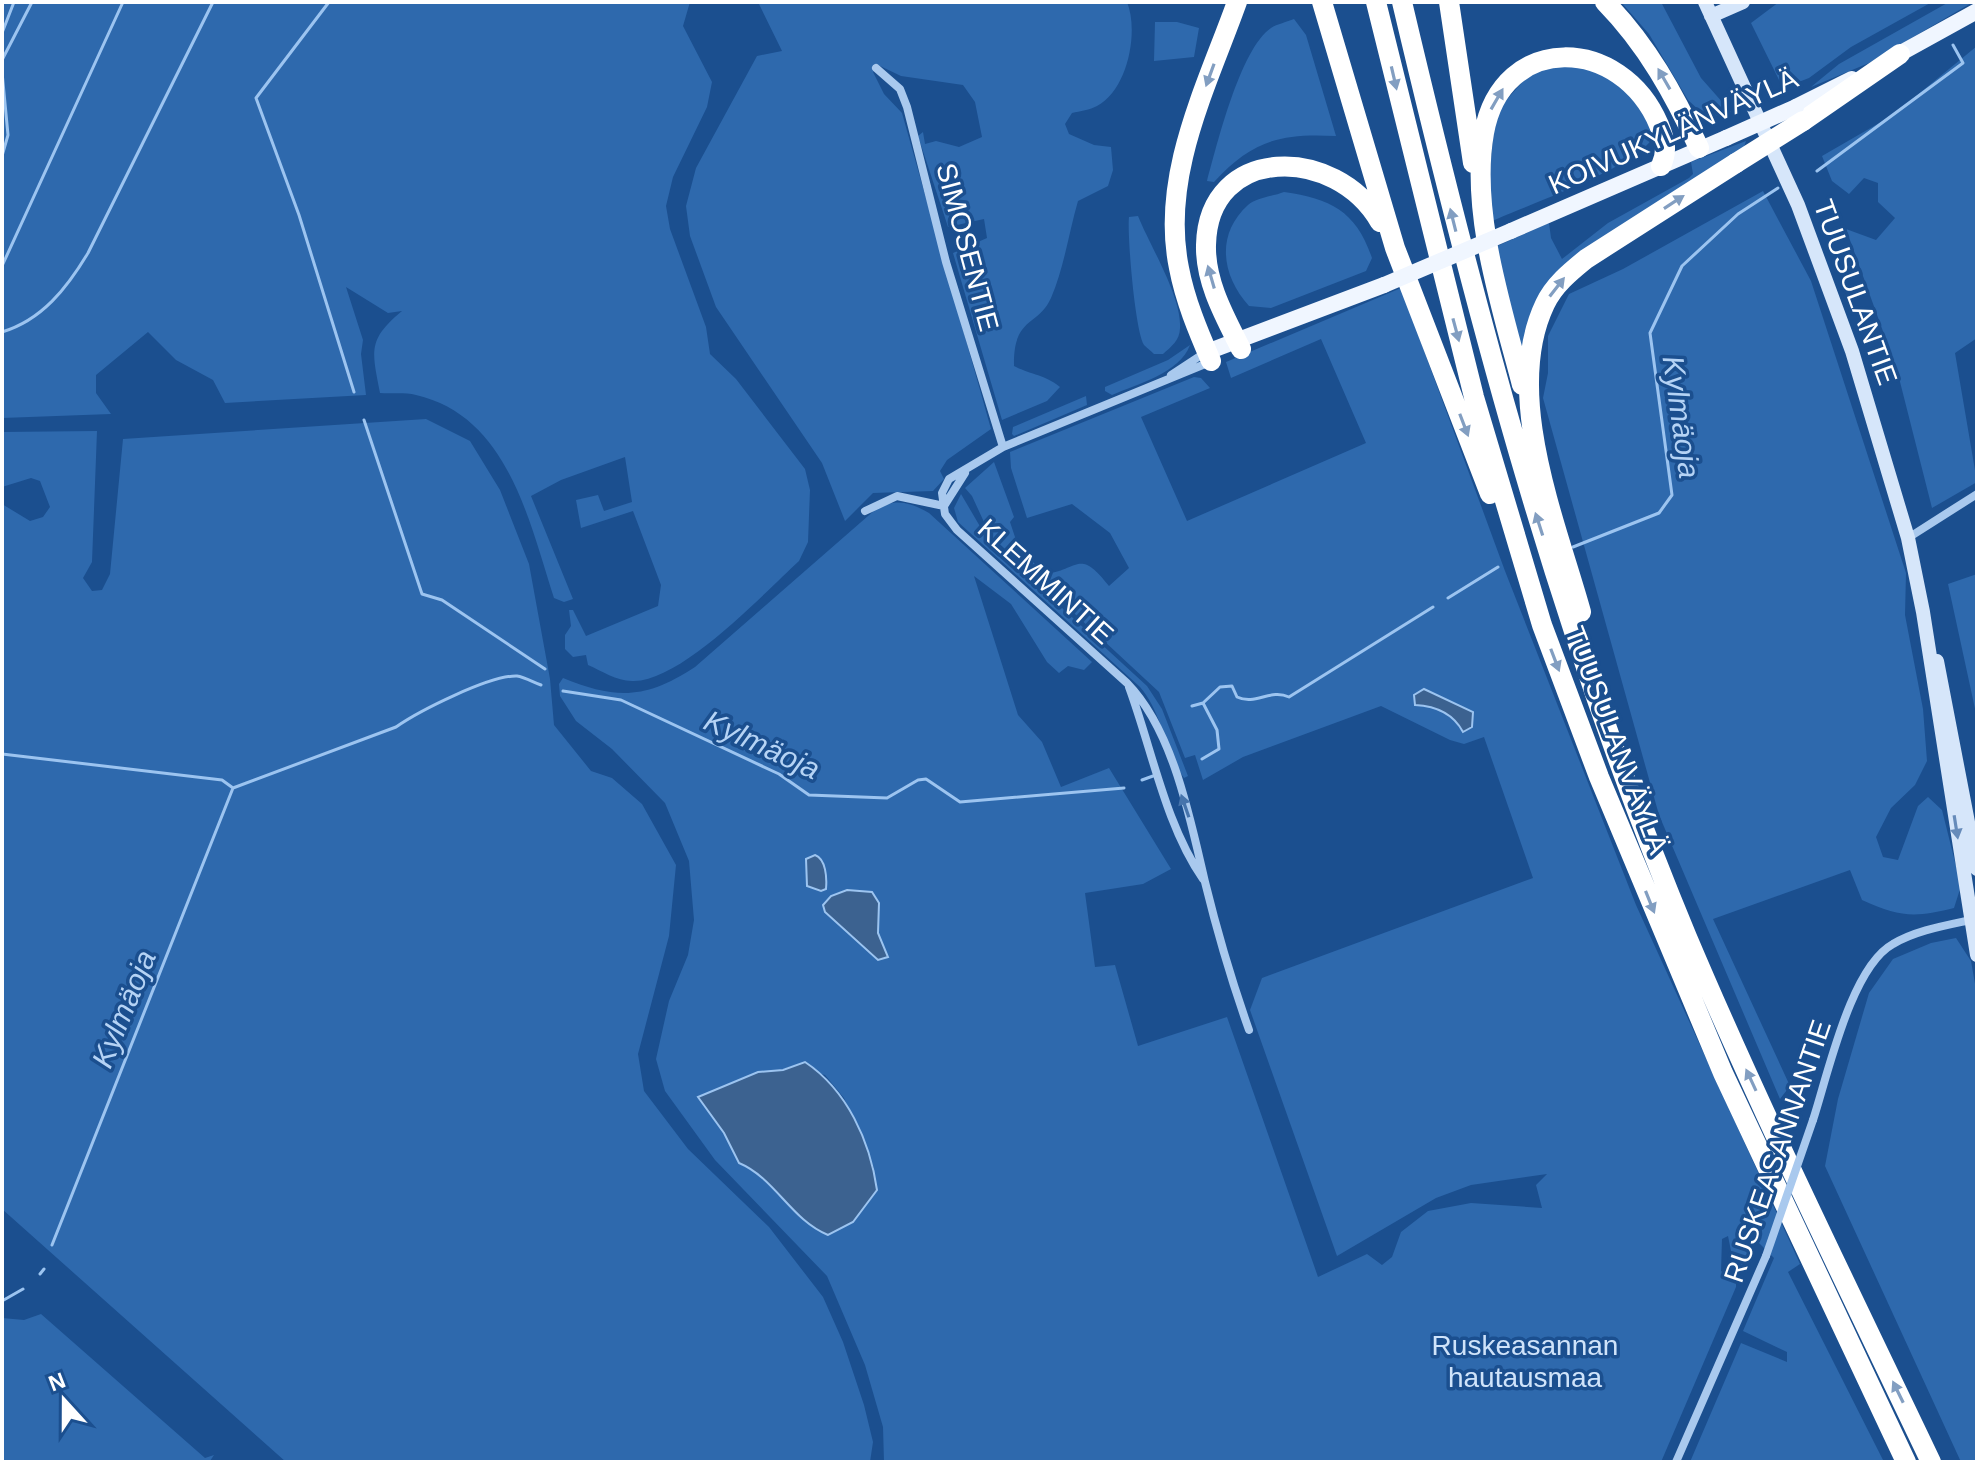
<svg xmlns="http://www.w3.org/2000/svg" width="1979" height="1464" font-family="Helvetica,sans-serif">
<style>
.green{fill:#2e69ad;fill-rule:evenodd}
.water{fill:#3c6290;stroke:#9cc4f0;stroke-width:2}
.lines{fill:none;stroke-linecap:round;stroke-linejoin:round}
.stream{stroke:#9cc4f0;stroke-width:3}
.street{stroke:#a9c9ee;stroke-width:8}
.secondary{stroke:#d6e6fa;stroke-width:14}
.primary{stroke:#f0f6ff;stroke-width:16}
.highway{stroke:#fff;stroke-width:20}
.street-bridge{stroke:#a9c9ee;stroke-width:8}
.primary-bridge{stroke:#f0f6ff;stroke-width:16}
.highway-bridge{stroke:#fff;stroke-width:20}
.oneway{fill:#829ec1}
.oneway2{fill:#4674ac}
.oneway3{fill:#668bba}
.labels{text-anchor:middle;stroke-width:7;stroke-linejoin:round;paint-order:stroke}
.street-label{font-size:28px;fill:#fff;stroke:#1b4f8f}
.park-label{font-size:28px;fill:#cfe3fa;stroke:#1b4f8f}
.water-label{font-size:30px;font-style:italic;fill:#b5d3f5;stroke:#1b4f8f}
</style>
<rect width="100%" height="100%" fill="#1b4f8f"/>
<!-- green -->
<path class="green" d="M2 2H690L683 26 712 82 707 107 673 177 666 206 670 229 706 327 710 354 736 379 805 469 810 490 808 542 799 561C763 594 683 680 634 681 618 682 602 671 588 665L586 655 573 657 565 649V635L571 626 569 610H573L586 636 658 606 661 585 633 511 581 528 576 500 598 495 604 511 632 502 625 457 561 480 531 496 573 599 564 602 554 598C529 521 508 416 416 395 405 392 391 394 380 393 372 351 367 340 402 311L388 313 346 287 363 340 361 354 366 395 225 403 213 380 176 360 148 332 96 375V393L111 414 2 418Z
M758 2H1127C1139 31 1128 90 1097 106 1090 110 1080 111 1072 113L1065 124 1069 134 1094 145 1111 147 1113 170 1108 186 1078 201C1069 232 1064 268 1051 298 1038 327 1013 316 1014 366 1031 375 1044 374 1060 387L1047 401 1002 420 953 253 987 238 984 219 948 227 918 136 923 132 925 144 936 141 959 147 982 137 975 102 963 85 901 76 878 65 873 72 884 94 902 113 991 429 947 460 940 471 944 479 933 491 873 493 845 521 822 463 716 307 690 236 686 206 696 168 757 56 782 51Z
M1621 2H1661L1701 78 1731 112 1715 116 1702 113 1688 100 1649 34Z
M1779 2H1932L1851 47 1809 78 1783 88 1751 23Z
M1949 2H1973L1869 63 1811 87 1839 64Z
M1294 19 1306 35 1336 136C1282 133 1252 140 1214 182L1207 181C1217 145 1240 49 1271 28 1277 24 1287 22 1294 19Z
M1155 22H1177L1199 28 1194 57 1154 61Z
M1977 46V338L1955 353 1977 482 1932 508 1897 370 1846 229 1876 240 1895 218 1878 202V183L1864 178 1849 194 1832 181 1822 156 1893 115Z
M1574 62 1622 82 1655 134C1642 166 1527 205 1492 221L1487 208 1495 113 1532 71Z
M1746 141 1743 150 1580 255 1523 361 1495 247 1549 223 1551 238 1562 259 1608 223 1689 178 1693 174 1691 162Z
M1763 191 1811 281 1906 573 1905 615 1923 709 1927 761 1915 785 1891 808 1876 837 1883 857 1898 860 1918 806 1928 797 1942 810 1961 886 1954 908C1914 918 1900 917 1862 900L1850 870 1713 919 1790 1086 1780 1099 1659 815 1543 398 1548 373V336L1569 294 1623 269Z
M1284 192C1331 199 1356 211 1372 258L1366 271 1271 308 1249 306C1222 276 1215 235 1248 205 1256 198 1274 196 1284 192Z
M1138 216C1150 246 1182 297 1180 328 1180 340 1171 347 1163 354H1154C1151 351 1147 348 1144 345 1135 331 1127 234 1129 217Z
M1401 288 1505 571 1636 905 1800 1264 1788 1272 1884 1462H1690L1741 1343 1787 1362V1352L1743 1331 1774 1258 1749 1233 1748 1265 1741 1269 1732 1256 1728 1236 1722 1239 1721 1271 1736 1283V1287L1661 1462H884L883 1427 865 1365 827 1276 715 1160 665 1091 656 1059 669 1001 688 955 694 920 689 861 665 803 612 749 576 721 560 696 559 684 563 678C617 700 646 699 695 667L876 509C896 498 909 502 929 513L1092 662 1084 670 1068 666 1059 673 1047 662 1011 604 974 576 1018 715 1042 742 1061 787 1109 768 1171 869 1143 884 1085 893 1095 967 1115 965 1138 1046 1227 1017 1318 1277 1367 1254 1382 1265 1392 1257 1401 1232 1428 1211 1471 1203 1542 1208 1536 1185 1547 1174 1471 1185 1436 1198 1337 1256 1250 1010 1262 978 1533 878 1484 737 1464 744 1450 740 1381 706 1243 757 1203 780 1195 755 1185 758 1159 692 990 535 972 496 965 488 994 462 1014 517 1010 522 1019 549 1046 574C1080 569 1079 548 1109 586L1129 568 1110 533 1072 504 1027 518 1011 468 1010 452 1194 377 1201 378 1210 388 1141 417 1187 521 1366 443 1321 339 1231 378 1226 362ZM879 903 878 933 887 957 878 959 825 912ZM792 1066 825 1075 844 1098 874 1168 828 1235C791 1220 775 1178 739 1163L724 1133 698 1097Z
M1190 345C1180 373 1137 384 1112 395L1105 391V387L1168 360Z
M1086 396 1087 405 1014 436 1012 434 1013 427Z
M426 419 470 441 500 490 529 564 550 679 554 725 591 771 612 778 642 804 676 865 669 936 638 1054 644 1091 688 1149 769 1227 823 1297 843 1342 864 1405 873 1442 870 1462H286L2 1209V504L30 521 43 517 50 507 40 481 31 478 2 487V432L97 431 92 562 83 578 92 591 102 590 110 574 123 439Z
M961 494 988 540 1147 686 1162 709 1188 776 1184 778C1164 750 1163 714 1140 687L958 522 954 508Z
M1977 574V718L1948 584Z
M1956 938 1971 961 1977 995V1462H1961L1825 1166 1838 1099 1869 993 1893 959 1931 943Z
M41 1314 205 1458 214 1455 210 1461 2 1462V1318L24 1320Z"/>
<!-- water -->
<path class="water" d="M1424 689 1473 712 1472 727 1463 732C1453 713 1436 706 1415 705L1414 695Z
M815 855C826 859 827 878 826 889L821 891 807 886 806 859Z
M847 890 872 892 879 903 878 933 888 957 878 960 825 912 823 905 831 896Z
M805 1062C847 1090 870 1141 877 1190L853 1222 828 1235C791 1220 775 1178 739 1163L724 1133 698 1097 758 1072 783 1070Z"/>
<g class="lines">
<!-- stream -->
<path class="stream" d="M329 2 256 98 299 215 354 392
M2 33 14 2
M2 60 32 2
M2 72 8 135 2 156
M1817 171 1963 63 1953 45
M2 266 123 2
M2 332C42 320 67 288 88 253L213 2
M364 420 422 594 442 600 545 669
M1573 547 1659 513 1672 495 1650 333 1682 266 1738 214 1778 188
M1448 598 1498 567
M563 691 621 700 779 774 809 795 887 798 918 780 926 779 960 802 1124 788
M1192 706 1203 703
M2 754 222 780 233 788
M1202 759 1219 749 1217 730 1203 703 1220 687 1232 686 1237 697C1256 706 1270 688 1289 697L1433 607
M1142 780 1153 776
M52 1245 233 788 396 727C419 711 490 675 517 676 524 677 533 682 541 685
M40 1274 44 1269
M2 1301 23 1289"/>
<!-- street -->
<path class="street" d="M876 68 900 89 907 107 946 262 1003 447
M1210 362 1003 447 949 479 942 493 945 514 957 530 1127 683C1173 730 1190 818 1205 882 1217 931 1232 982 1249 1030
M1171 375 1206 352
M944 506 965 473
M865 511 897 496 944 506
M1908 538 1977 494
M1129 687C1152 749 1165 824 1203 879
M1813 1120C1828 1074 1851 967 1893 944 1916 930 1948 925 1975 919
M1676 1462 1766 1256"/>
<!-- secondary -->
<path class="secondary" d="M1705 2 1798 205 1852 351 1908 538 1923 612 1977 955
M1711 16 1743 2
M1937 661 1977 869"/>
<!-- primary -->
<path class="primary" d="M1890 59 1977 11
M1796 107 1852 79
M1511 231 1726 138
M1207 352 1384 285"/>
<!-- highway -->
<path class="highway" d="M1322 2 1395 248 1490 494
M1376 2 1474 397 1542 625 1599 777 1723 1073 1906 1462
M1402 2C1477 320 1561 635 1687 937 1762 1114 1848 1288 1931 1462
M1449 2 1473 163
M1605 2C1647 45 1674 94 1699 148
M1803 121 1900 54
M1241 349C1225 317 1205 282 1206 245 1208 144 1336 145 1380 222
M1211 361C1198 331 1185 300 1179 268 1160 176 1207 86 1237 2
M1522 385C1502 308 1470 212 1484 133 1502 32 1621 35 1659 125 1665 140 1668 150 1661 166
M1581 612C1556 522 1502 394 1545 304 1554 285 1570 272 1586 259L1736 163"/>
<!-- street-bridge -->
<path class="street-bridge" d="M1766 1256 1813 1120"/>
<!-- primary-bridge -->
<path class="primary-bridge" d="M1726 138 1796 107
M1384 285 1511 231"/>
<!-- highway-bridge -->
<path class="highway-bridge" d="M1736 163 1803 121"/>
</g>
<!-- one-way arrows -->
<defs><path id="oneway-solid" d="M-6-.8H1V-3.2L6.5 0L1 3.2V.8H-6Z" transform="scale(2)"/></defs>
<g class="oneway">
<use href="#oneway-solid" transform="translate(1210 75) rotate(110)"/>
<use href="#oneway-solid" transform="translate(1394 78) rotate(77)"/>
<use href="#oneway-solid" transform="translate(1664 79) rotate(-120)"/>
<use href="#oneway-solid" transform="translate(1497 99) rotate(-60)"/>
<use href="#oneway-solid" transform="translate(1674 202) rotate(-33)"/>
<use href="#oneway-solid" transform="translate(1453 220) rotate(-104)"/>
<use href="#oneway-solid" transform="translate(1211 277) rotate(-106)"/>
<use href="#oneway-solid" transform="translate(1557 287) rotate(-52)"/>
<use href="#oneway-solid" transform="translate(1456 330) rotate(75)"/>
<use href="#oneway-solid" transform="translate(1464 425) rotate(69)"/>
<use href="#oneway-solid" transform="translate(1539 524) rotate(-108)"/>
<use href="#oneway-solid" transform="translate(1555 660) rotate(69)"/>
<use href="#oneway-solid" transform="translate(1650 902) rotate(68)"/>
<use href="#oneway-solid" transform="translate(1751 1080) rotate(-115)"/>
<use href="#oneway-solid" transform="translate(1898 1392) rotate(-116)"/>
</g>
<use class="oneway2" href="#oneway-solid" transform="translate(1185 806) rotate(-109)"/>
<use class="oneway3" href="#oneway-solid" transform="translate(1956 827) rotate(81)"/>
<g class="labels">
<!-- street labels -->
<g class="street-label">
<text transform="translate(1673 131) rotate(-24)" y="10">KOIVUKYLÄNVÄYLÄ</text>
<text transform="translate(968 247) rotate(75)" y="10">SIMOSENTIE</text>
<text transform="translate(1856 292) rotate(70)" y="10">TUUSULANTIE</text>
<text transform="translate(1046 581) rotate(42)" y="10">KLEMMINTIE</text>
<text transform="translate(1617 740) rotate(69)" y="10">TUUSULANVÄYLÄ</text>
<text transform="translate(1777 1151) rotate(-71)" y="10">RUSKEASANNANTIE</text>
</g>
<!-- park labels -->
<g class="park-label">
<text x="1525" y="1355">Ruskeasannan<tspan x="1525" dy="32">hautausmaa</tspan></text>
</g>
<!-- water labels -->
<g class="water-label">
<text transform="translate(1681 417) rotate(82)" y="10">Kylmäoja</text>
<text transform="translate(762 745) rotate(25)" y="10">Kylmäoja</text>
<text transform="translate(124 1009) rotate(-68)" y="10">Kylmäoja</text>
</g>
</g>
<!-- border -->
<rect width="1979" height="1464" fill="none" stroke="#ffffff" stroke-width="8"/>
<!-- north arrow -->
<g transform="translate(64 1400) rotate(339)" stroke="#1b4f8f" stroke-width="6" paint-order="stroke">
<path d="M0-6L14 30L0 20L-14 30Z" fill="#ffffff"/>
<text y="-12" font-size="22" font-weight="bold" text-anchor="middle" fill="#ffffff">N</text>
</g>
</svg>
